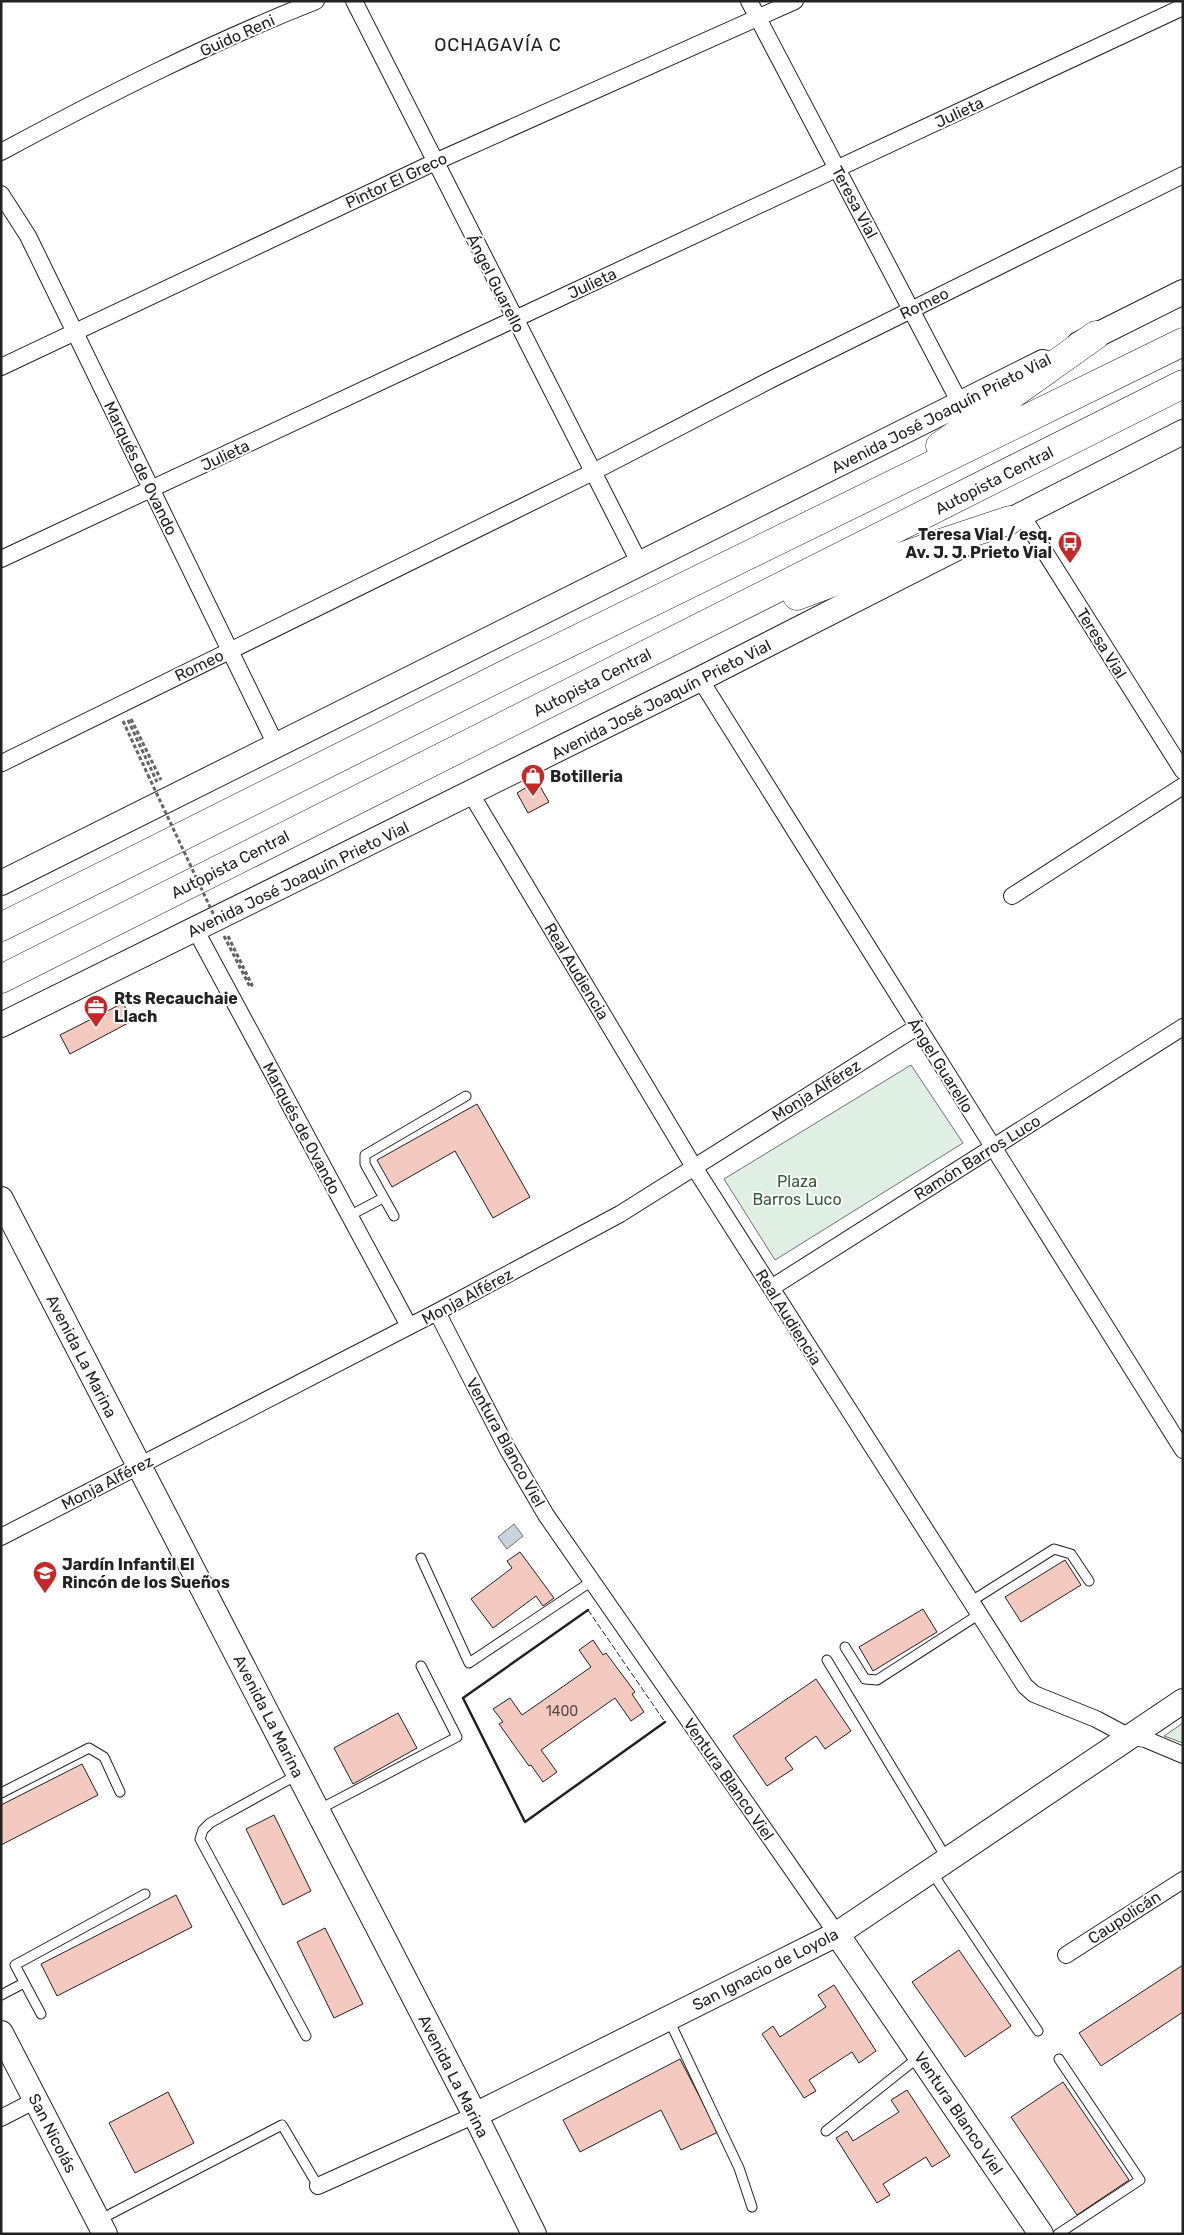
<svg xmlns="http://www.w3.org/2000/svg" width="1184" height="2235" font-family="Rubik,sans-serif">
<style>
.green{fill:#e0efe3;stroke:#6f6f6f}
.water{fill:#c7d3dd;stroke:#6f6f6f}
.building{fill:#f3c9c0;stroke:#222}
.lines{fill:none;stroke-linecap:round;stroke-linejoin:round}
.lane-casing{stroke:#222;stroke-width:11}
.street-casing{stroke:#222;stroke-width:18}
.secondary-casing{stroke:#222;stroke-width:26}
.highway-casing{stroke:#222;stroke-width:29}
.path{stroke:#646464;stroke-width:3;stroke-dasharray:4 2.5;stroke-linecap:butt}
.lane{stroke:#fff;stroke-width:9}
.street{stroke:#fff;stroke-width:16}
.secondary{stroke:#fff;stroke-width:24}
.highway{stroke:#fff;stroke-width:28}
.path-bridge{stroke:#646464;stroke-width:3;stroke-dasharray:4 2.5;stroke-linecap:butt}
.fence{stroke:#222;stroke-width:1;stroke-dasharray:6 2.5;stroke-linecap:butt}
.wall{stroke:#222;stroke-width:2.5}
.labels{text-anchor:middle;stroke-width:4;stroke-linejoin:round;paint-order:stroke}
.number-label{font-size:14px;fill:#564c4a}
.street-label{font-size:16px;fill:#222;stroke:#fff}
.poi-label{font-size:16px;font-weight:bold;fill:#222;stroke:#fff;text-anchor:start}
.park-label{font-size:16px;fill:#2f5e38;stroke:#fff}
.neighbourhood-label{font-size:18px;letter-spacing:1px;fill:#222;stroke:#fff}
</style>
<rect width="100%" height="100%" fill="#fff"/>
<!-- green -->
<path class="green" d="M911 1065 963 1143 775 1260 724 1179Z
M1183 1723V1743L1164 1736Z"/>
<!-- water -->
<path class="water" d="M514 1524 523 1536 507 1549 498 1537Z"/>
<!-- building -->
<path class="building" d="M537 781 549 802 528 813 517 793Z
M123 1003 132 1021 70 1054 60 1035Z
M477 1104 530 1197 493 1218 455 1151 392 1187 377 1160Z
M520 1552 554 1598 543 1606 536 1596 493 1628 471 1599 512 1568 507 1561Z
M1065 1560 1081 1585 1021 1622 1005 1597Z
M923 1609 937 1632 873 1671 859 1647Z
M593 1640 603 1655 606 1653 635 1692 632 1694 644 1712 631 1721 615 1698 541 1750 557 1772 543 1782 531 1765 529 1766 499 1724 503 1722 493 1709 510 1698 522 1715 591 1667 579 1650Z
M816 1679 851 1731 825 1749 816 1736 785 1758 793 1769 767 1786 733 1736Z
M398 1713 417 1748 353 1784 334 1748Z
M82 1764 98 1795 1 1845V1805Z
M274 1815 311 1891 283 1905 246 1829Z
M176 1895 192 1927 57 1996 41 1964Z
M325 1928 363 2004 334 2018 297 1942Z
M959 1950 1011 2026 965 2057 912 1982Z
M1183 1965V2012L1101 2066 1079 2033Z
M834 1985 876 2051 859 2063 852 2052 809 2080 816 2091 804 2098 762 2034 773 2026 780 2037 826 2007 818 1995Z
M680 2059 718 2132 681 2150 661 2110 580 2152 563 2120Z
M1063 2082 1129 2180 1077 2215 1011 2117Z
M907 2090 950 2156 932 2167 926 2157 883 2184 890 2195 877 2203 836 2138 847 2131 853 2141 899 2112 891 2100Z
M168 2092 194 2143 135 2173 109 2123Z"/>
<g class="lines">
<defs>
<path id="lane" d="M349 1216 383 1198
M394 1216 365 1164V1155L466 1096
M421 1558 469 1663 592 1581
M970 1602 1054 1549 1071 1554 1089 1581
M845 1647 865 1679 877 1680 978 1615
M827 1660 947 1859
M297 1775 210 1823 203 1830 200 1839 306 2036
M1 1793 89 1748 104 1757 120 1792
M318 1810 457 1737 421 1666
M931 1871 1038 2031
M1 1995 24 1983
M41 2014 15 1965 145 1894
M669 2020 739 2168 752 2207
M826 2131 920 2056
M99 2220 282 2125 318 2186
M1058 2234 1140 2180 1059 2059"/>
<path id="street" d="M354 1 640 564
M749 1 960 403
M1 152C103 97 207 44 316 1
M1 194 28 236 276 745
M1 367 435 162 795 1
M1021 514 1183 771
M1 559 1183 7
M700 679 1183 1450
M2 763 593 472 774 378 1183 175
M471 794 694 1167 1025 1686 1034 1694 1096 1719 1128 1736 1145 1739 1183 1755
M1012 896 1183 786
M195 929 409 1326
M771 1288 1183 1027
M437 1312 508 1450 546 1515 837 1934
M1 1537 437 1312 620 1214 917 1027
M1066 1955 1183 1880
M1 2118 36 2100
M318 2186 475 2115"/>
<path id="secondary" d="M1079 344 1183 292
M993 529 1183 432
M1 883 1043 362
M1 1025 700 679 961 546
M1 1199 475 2115 534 2234
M837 1934 1041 2234
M1 2033 105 2234
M475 2115 837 1934 1183 1701"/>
<path id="highway" d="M940 446 1096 335
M797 596 914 552 1010 520
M1 927 512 671 1183 342
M1 979 1183 384"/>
</defs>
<!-- lane casing -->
<use href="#lane" class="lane-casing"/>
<!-- street casing -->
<use href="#street" class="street-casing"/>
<!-- secondary casing -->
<use href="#secondary" class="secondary-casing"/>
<!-- highway casing -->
<use href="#highway" class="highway-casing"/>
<!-- path -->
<path class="path" d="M131 719 161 780
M128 720 157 782
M123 721 148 775
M224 936 250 987 252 985 227 934"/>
<!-- lane -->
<use href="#lane" class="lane"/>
<!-- street -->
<use href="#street" class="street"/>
<!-- secondary -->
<use href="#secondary" class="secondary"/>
<!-- highway -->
<use href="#highway" class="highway"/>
<!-- path-bridge -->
<path class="path-bridge" d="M148 775 218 924"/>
<!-- fence -->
<path class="fence" d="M588 1610 665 1722"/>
<!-- wall -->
<path class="wall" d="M588 1610 463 1698 525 1822 665 1722"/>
</g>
<!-- icons -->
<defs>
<symbol id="bus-pin" viewBox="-11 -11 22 30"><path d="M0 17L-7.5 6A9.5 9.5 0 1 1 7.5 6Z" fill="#c62828" stroke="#fff"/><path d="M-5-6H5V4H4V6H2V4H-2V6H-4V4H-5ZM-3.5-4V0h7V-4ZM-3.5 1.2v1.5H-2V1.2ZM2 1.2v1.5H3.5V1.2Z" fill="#fff"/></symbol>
<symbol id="shop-pin" viewBox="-11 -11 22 30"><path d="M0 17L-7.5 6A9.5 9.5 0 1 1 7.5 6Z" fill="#c62828" stroke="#fff"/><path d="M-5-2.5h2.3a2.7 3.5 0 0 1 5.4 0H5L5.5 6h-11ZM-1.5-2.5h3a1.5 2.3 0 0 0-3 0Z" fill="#fff"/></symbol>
<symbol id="office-pin" viewBox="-11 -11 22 30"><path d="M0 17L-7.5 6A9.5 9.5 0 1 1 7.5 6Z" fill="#c62828" stroke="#fff"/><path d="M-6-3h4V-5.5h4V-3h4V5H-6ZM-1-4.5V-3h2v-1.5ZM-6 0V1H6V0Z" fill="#fff"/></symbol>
<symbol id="school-pin" viewBox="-11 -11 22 30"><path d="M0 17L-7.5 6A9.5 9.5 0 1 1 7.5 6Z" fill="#c62828" stroke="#fff"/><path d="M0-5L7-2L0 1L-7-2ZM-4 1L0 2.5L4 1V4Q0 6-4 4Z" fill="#fff"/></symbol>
</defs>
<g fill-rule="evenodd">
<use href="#bus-pin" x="1056" y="529" width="28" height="38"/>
<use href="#shop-pin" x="519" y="762" width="28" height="38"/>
<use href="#office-pin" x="82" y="993" width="28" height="38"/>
<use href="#school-pin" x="31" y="1559" width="28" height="38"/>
</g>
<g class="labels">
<!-- number labels -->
<g class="number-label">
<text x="562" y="1716">1400</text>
</g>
<!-- street labels -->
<g class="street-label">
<text transform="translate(237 35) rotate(-24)" y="6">Guido Reni</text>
<text transform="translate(959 112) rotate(-25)" y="6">Julieta</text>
<text transform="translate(396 180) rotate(-25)" y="6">Pintor El Greco</text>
<text transform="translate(855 202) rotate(62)" y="6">Teresa Vial</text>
<text transform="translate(496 283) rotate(63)" y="6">Ángel Guarello</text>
<text transform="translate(592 283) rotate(-25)" y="6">Julieta</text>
<text transform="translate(924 303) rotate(-26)" y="6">Romeo</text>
<text transform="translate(941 413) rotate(-27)" y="6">Avenida José Joaquín Prieto Vial</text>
<text transform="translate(225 455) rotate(-25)" y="6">Julieta</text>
<text transform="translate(141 468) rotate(64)" y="6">Marqués de Ovando</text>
<text transform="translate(994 480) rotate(-27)" y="6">Autopista Central</text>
<text transform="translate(1102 643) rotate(58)" y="6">Teresa Vial</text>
<text transform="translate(199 665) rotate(-26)" y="6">Romeo</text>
<text transform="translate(592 682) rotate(-27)" y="6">Autopista Central</text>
<text transform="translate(661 699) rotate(-27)" y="6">Avenida José Joaquín Prieto Vial</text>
<text transform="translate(230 864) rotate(-27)" y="6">Autopista Central</text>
<text transform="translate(298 879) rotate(-26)" y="6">Avenida José Joaquín Prieto Vial</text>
<text transform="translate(577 971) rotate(59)" y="6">Real Audiencia</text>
<text transform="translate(941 1065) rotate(58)" y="6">Ángel Guarello</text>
<text transform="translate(816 1090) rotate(-32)" y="6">Monja Alférez</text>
<text transform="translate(302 1128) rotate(62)" y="6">Marqués de Ovando</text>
<text transform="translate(977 1157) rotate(-32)" y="6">Ramón Barros Luco</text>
<text transform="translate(467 1296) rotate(-28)" y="6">Monja Alférez</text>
<text transform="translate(789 1317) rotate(58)" y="6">Real Audiencia</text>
<text transform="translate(82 1356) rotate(63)" y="6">Avenida La Marina</text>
<text transform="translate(506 1442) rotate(61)" y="6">Ventura Blanco Viel</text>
<text transform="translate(107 1482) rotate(-27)" y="6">Monja Alférez</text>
<text transform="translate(269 1716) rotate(63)" y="6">Avenida La Marina</text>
<text transform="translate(729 1779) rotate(55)" y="6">Ventura Blanco Viel</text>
<text transform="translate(1124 1917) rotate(-33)" y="6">Caupolicán</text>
<text transform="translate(765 1969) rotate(-27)" y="6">San Ignacio de Loyola</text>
<text transform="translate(454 2076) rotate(63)" y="6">Avenida La Marina</text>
<text transform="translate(959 2113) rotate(56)" y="6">Ventura Blanco Viel</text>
<text transform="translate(53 2133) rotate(63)" y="6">San Nicolás</text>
</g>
<!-- poi labels -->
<g class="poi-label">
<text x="1052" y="540" text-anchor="end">Teresa Vial / esq.<tspan x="1052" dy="18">Av. J. J. Prieto Vial</tspan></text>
<text x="550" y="782">Botilleria</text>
<text x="114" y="1004">Rts Recauchaie<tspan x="114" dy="18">Llach</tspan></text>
<text x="62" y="1570">Jardín Infantil El<tspan x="62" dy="18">Rincón de los Sueños</tspan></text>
</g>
<!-- park labels -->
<g class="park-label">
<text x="797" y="1187">Plaza<tspan x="797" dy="18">Barros Luco</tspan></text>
</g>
<!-- neighbourhood labels -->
<g class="neighbourhood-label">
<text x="498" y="51">OCHAGAVÍA C</text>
</g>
</g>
<!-- border -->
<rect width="1184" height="2235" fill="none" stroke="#222222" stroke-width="5"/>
</svg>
